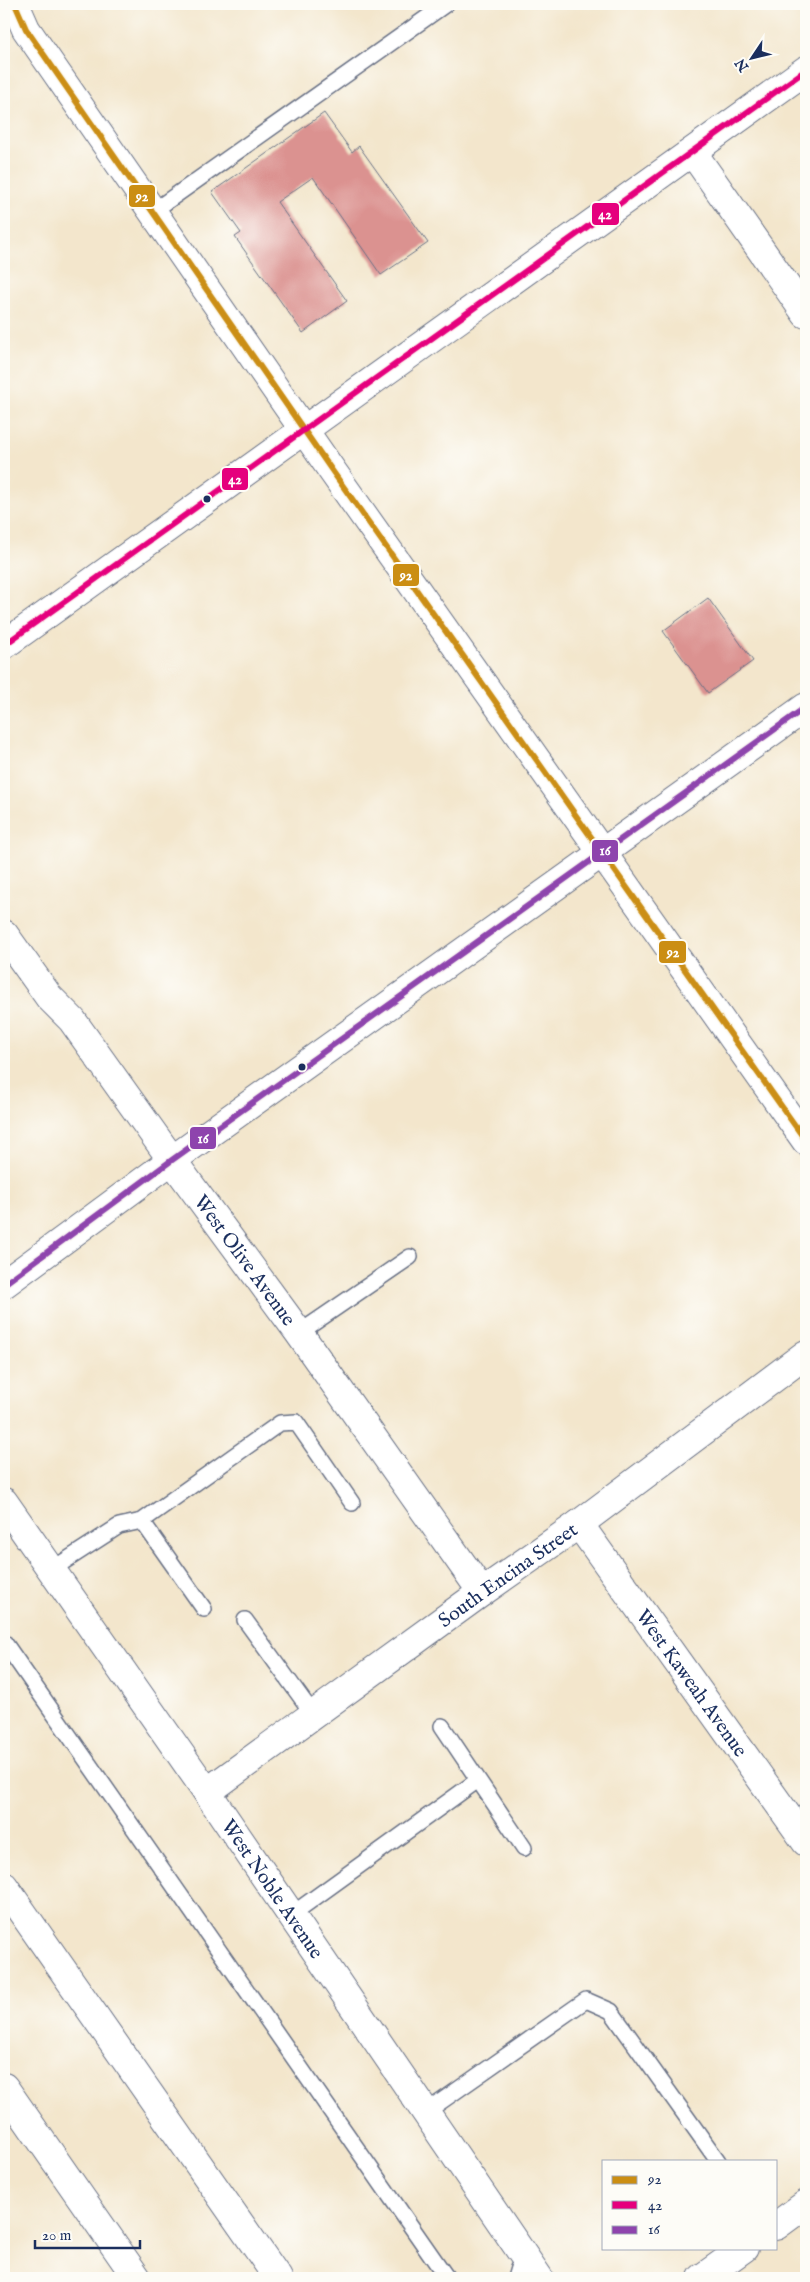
<svg xmlns="http://www.w3.org/2000/svg" width="810" height="2282" font-family="'IM FELL English',serif">
<style>
.building{fill:#db9290}
.lines{fill:none;stroke-linecap:round;stroke-linejoin:round}
.lane-casing{stroke:#676f84;stroke-width:18}
.street-casing{stroke:#676f84;stroke-width:30}
.secondary-casing{stroke:#676f84;stroke-width:30}
.primary-casing{stroke:#676f84;stroke-width:30}
.highway-casing{stroke:#676f84;stroke-width:30}
.lane{stroke:#fff;stroke-width:15}
.street{stroke:#fff;stroke-width:28}
.secondary{stroke:#fff;stroke-width:28}
.primary{stroke:#fff;stroke-width:28}
.highway{stroke:#fff;stroke-width:28}
.bus-1-casing{stroke:#fdfcf7;stroke-width:10}
.bus-2-casing{stroke:#fdfcf7;stroke-width:10}
.bus-3-casing{stroke:#fdfcf7;stroke-width:10}
.bus-1{stroke:#cb8e13;stroke-width:6}
.bus-2{stroke:#e5007d;stroke-width:6}
.bus-3{stroke:#8e44ad;stroke-width:6}
.bus-dot{fill:#1b2f5e;stroke:#fdfcf7;stroke-width:2}
.labels{text-anchor:middle;stroke-width:5;stroke-linejoin:round;paint-order:stroke}
.street-label{font-size:20px;fill:#1b2f5e;stroke:#fdfcf7}
.line-badge{stroke:#fdfcf7;stroke-width:2}
.badge-label{font-size:14px;text-anchor:middle;font-weight:bold;fill:#fff}
</style>
<rect width="100%" height="100%" fill="#fdfcf7"/>
<filter id="ink" filterUnits="userSpaceOnUse"><feTurbulence type="fractalNoise" baseFrequency=".02" numOctaves="2"/><feDisplacementMap in="SourceGraphic" scale="10" xChannelSelector="R" yChannelSelector="G"/><feConvolveMatrix kernelMatrix="1 2 1 2 8 2 1 2 1" color-interpolation-filters="sRGB"/></filter>
<filter id="wash" filterUnits="userSpaceOnUse"><feTurbulence type="fractalNoise" baseFrequency=".0096" numOctaves="4" result="noise"/><feDisplacementMap in="SourceGraphic" scale="20" xChannelSelector="R" yChannelSelector="G"/><feGaussianBlur stdDeviation="1.12" result="paint"/><feColorMatrix in="noise" values="0 0 0 0 0 0 0 0 0 0 0 0 0 0 0 0 0 1.4 0 .05"/><feComposite in="paint" operator="in"/></filter>
<g filter="url(#wash)">
<rect width="100%" height="100%" fill="#f3e6cc"/>
<g id="blocks">
<!-- building -->
<path class="building" d="M324 113 352 152 359 146 428 243 381 275 313 177 277 202 347 301 303 333 235 237 241 233 212 192Z
M708 598 753 661 708 693 663 631Z"/>
</g>
</g>
<g filter="url(#ink)">
<use href="#blocks" fill-opacity="0" stroke="#676f84" stroke-width="1"/>
<g class="lines">
<defs>
<path id="lane" d="M152 212 446 4
M299 1333 410 1257
M142 1521 280 1423 296 1422 352 1503
M51 1570 119 1526 142 1521 204 1609
M245 1620 313 1714
M4 1642 447 2278
M442 1726 524 1848
M291 1915 478 1780
M426 2112 586 2000 611 2011 718 2161
M515 2278 518 2268 527 2261"/>
<g id="street">
<path d="M15 4 26 29 333 472 806 1141"/>
<path d="M693 153 806 314"/>
<path id="s1" d="M4 934 49 997 72 1020 172 1160 299 1333 482 1592"/>
<path id="s2" d="M579 1524 806 1842"/>
<path id="s3" d="M207 1792 482 1592 579 1524 806 1354"/>
<path d="M776 2226 806 2204"/>
<path d="M702 2278 744 2248"/>
</g>
<path id="secondary" d="M4 645 806 70
M4 1284 172 1160 806 707"/>
<g id="primary">
<path id="s4" d="M4 1502 207 1792 539 2278"/>
</g>
<path id="highway" d="M4 1886 278 2278
M4 2087 137 2278"/>
</defs>
<!-- lane casing -->
<use href="#lane" class="lane-casing"/>
<!-- street casing -->
<use href="#street" class="street-casing"/>
<!-- secondary casing -->
<use href="#secondary" class="secondary-casing"/>
<!-- primary casing -->
<use href="#primary" class="primary-casing"/>
<!-- highway casing -->
<use href="#highway" class="highway-casing"/>
<!-- lane -->
<use href="#lane" class="lane"/>
<!-- street -->
<use href="#street" class="street"/>
<!-- secondary -->
<use href="#secondary" class="secondary"/>
<!-- primary -->
<use href="#primary" class="primary"/>
<!-- highway -->
<use href="#highway" class="highway"/>
<defs>
<path id="bus-1" d="M15 4 26 29 333 472 806 1141"/>
<path id="bus-2" d="M4 645 806 70"/>
<path id="bus-3" d="M4 1284 172 1160 806 707"/>
</defs>
<!-- bus-1 casing -->
<use href="#bus-1" class="bus-1-casing"/>
<!-- bus-2 casing -->
<use href="#bus-2" class="bus-2-casing"/>
<!-- bus-3 casing -->
<use href="#bus-3" class="bus-3-casing"/>
<!-- bus-1 -->
<use href="#bus-1" class="bus-1"/>
<!-- bus-2 -->
<use href="#bus-2" class="bus-2"/>
<!-- bus-3 -->
<use href="#bus-3" class="bus-3"/>
</g>
</g>
<!-- markers -->
<g class="bus-dot">
<circle cx="207" cy="499" r="4.5"/>
<circle cx="302" cy="1067" r="4.5"/>
</g>
<g class="labels">
<!-- street labels -->
<g class="street-label">
<text dy="7" stroke="none"><textPath href="#s1" startOffset="406">West Olive Avenue</textPath></text>
<text dy="7" stroke="none"><textPath href="#s3" startOffset="371">South Encina Street</textPath></text>
<text dy="7" stroke="none"><textPath href="#s2" startOffset="195">West Kaweah Avenue</textPath></text>
<text dy="7" stroke="none"><textPath href="#s4" startOffset="471">West Noble Avenue</textPath></text>
</g>
</g>
<g class="line-badge">
<rect x="128" y="184" width="28" height="24" rx="5" fill="#cb8e13"/>
<rect x="591" y="202" width="29" height="24" rx="5" fill="#e5007d"/>
<rect x="221" y="467" width="28" height="24" rx="5" fill="#e5007d"/>
<rect x="392" y="563" width="28" height="24" rx="5" fill="#cb8e13"/>
<rect x="591" y="839" width="28" height="24" rx="5" fill="#8e44ad"/>
<rect x="658" y="940" width="29" height="24" rx="5" fill="#cb8e13"/>
<rect x="189" y="1126" width="28" height="24" rx="5" fill="#8e44ad"/>
</g>
<g class="badge-label">
<text x="142" y="201">92</text>
<text x="605" y="219">42</text>
<text x="235" y="484">42</text>
<text x="406" y="580">92</text>
<text x="605" y="855">16</text>
<text x="673" y="957">92</text>
<text x="203" y="1143">16</text>
</g>
<!-- margin -->
<rect width="810" height="2282" fill="none" stroke="#fdfcf7" stroke-width="20"/>
<!-- legend -->
<rect x="602" y="2160" width="175" height="90" fill="#fdfcf7" stroke="#a3aaba"/>
<rect x="612" y="2176" width="25" height="8" fill="#cb8e13" stroke="#a3aaba"/>
<text x="648" y="2184" font-size="15" fill="#1b2f5e">92</text>
<rect x="612" y="2201" width="25" height="8" fill="#e5007d" stroke="#a3aaba"/>
<text x="648" y="2210" font-size="15" fill="#1b2f5e">42</text>
<rect x="612" y="2226" width="25" height="8" fill="#8e44ad" stroke="#a3aaba"/>
<text x="648" y="2234" font-size="15" fill="#1b2f5e">16</text>
<!-- north arrow -->
<g transform="translate(752 58) rotate(235)" stroke="#fdfcf7" stroke-width="4" paint-order="stroke">
<path d="M0-4L9 19L0 12L-9 19Z" fill="#1b2f5e"/>
<text y="-8" font-size="14" font-weight="bold" text-anchor="middle" fill="#1b2f5e">N</text>
</g>
<!-- scale -->
<path d="M35 2240v8h105v-8" fill="none" stroke="#1b2f5e" stroke-width="2.5"/>
<text x="42" y="2240" font-size="15" fill="#1b2f5e" stroke="#fdfcf7" stroke-width="4" paint-order="stroke">20 m</text>
</svg>
